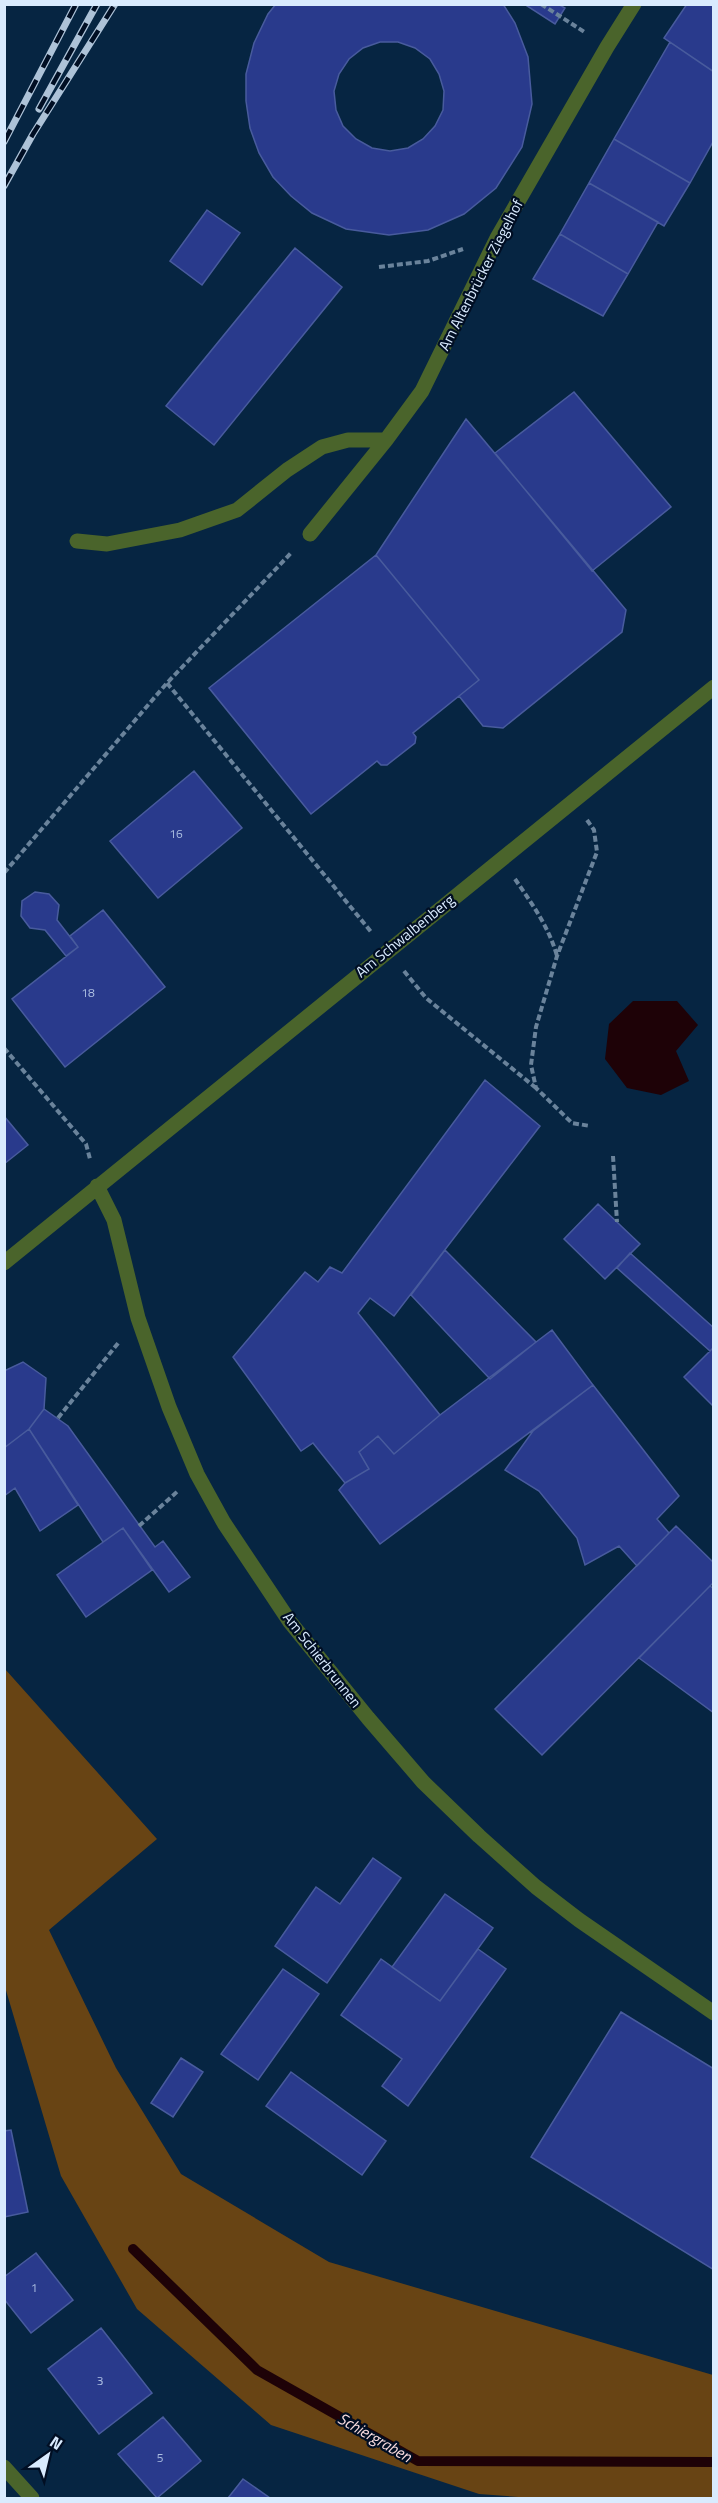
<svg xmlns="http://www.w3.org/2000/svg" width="718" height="2503" font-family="'Titillium Web',sans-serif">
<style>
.green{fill:#684414}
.water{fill:#1e0207}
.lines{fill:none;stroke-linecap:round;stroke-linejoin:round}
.stream{stroke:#1e0207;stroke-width:10}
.building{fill:#293a8c;stroke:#485b9d;stroke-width:1.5;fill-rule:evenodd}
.path{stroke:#6a839b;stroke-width:4;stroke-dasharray:6 3;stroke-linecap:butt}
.minor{stroke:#4a642b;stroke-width:15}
.rail-casing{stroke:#adc2d7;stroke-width:7}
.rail{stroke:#000e23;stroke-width:4.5;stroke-dasharray:14;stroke-linecap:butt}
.labels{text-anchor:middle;stroke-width:4.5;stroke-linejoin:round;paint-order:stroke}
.number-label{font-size:12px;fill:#adbfe2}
.street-label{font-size:15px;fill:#d9ebfe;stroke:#000e23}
.water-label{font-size:16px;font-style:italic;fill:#f9dcdf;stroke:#000e23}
</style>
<rect width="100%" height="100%" fill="#062542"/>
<!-- green -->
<path class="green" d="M5 1669 157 1839 49 1930 116 2068 181 2174 329 2262 713 2375V2498H532L479 2494 271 2425 137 2309 61 2176 5 1987Z"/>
<!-- water -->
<path class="water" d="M633 1001H677L698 1025 676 1051 689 1081 661 1095 627 1088 605 1059 609 1024Z"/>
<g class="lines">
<!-- stream -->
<path class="stream" d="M133 2249 257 2370 418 2461 714 2462"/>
</g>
<!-- building -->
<path class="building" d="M276 4H503L515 23 528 57 532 104 522 147 496 188 464 214 428 230 389 235 346 229 312 213 291 196 273 177 259 153 250 128 246 101V74L254 43 268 14ZM380 42H398L415 48 430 59 439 74 444 91 443 110 435 126 423 139 408 148 390 151 372 148 356 139 343 126 336 110 334 91 339 74 349 59 363 48Z
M524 4H558L565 8 555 24Z
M687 4H714V72L664 38Z
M670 42 714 72V140L690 183 614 139Z
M614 139 690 183 664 226 589 183Z
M589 183 658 222 628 274 560 234Z
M207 210 240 233 202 285 170 261Z
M560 234 628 274 603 316 533 279Z
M295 248 342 287 214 445 166 406Z
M574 392 671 507 592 571 495 453Z
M466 419 626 610 622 632 503 728 483 726 459 696 479 680 376 555Z
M376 555 479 680 413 733 416 737 415 743 387 765H381L377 761 311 814 209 688Z
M194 771 242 828 158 898 110 841Z
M35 892 49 894 59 905 57 920 78 947 66 956 45 930 30 928 21 916 22 901Z
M103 910 165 987 65 1067 12 999 78 947 70 936Z
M485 1080 540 1126 394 1316 370 1298 358 1313 440 1415 394 1454 378 1436 359 1452 369 1469 345 1483 313 1443 301 1451 233 1357 305 1272 318 1282 330 1267 342 1273Z
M4 1116 28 1145 4 1164Z
M598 1204 640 1244 605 1279 564 1239Z
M445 1250 536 1342 490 1379 411 1295Z
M630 1253 714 1328V1347L710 1351 617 1268Z
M552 1330 593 1385 380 1544 339 1490 345 1483 369 1469 359 1452 378 1436 394 1454 440 1415Z
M714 1347V1407L684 1377Z
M23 1362 46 1378 44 1409 29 1429 4 1448V1371Z
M593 1385 679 1496 657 1519 669 1533 637 1566 619 1546 585 1565 577 1538 539 1491 505 1470 533 1431Z
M44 1409 68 1426 155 1547 163 1541 190 1577 169 1592 123 1528 103 1542 29 1429Z
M29 1429 78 1505 40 1531 15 1488 4 1496V1448Z
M676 1526 714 1563V1582L542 1755 495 1709Z
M123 1528 152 1570 86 1617 57 1575Z
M710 1586 714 1589V1713L639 1658Z
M373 1858 401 1878 327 1983 275 1946 316 1887 340 1904Z
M445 1894 493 1928 440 2001 392 1967Z
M478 1949 506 1969 408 2106 382 2086 402 2059 341 2015 381 1959 440 2001Z
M283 1969 319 1994 258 2080 221 2054Z
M621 2012 714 2069V2270L531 2157Z
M181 2058 203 2072 173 2117 151 2103Z
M291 2072 386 2141 362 2175 266 2106Z
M11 2130 28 2212 4 2217V2131Z
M36 2253 73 2300 31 2333 4 2299V2277Z
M101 2328 152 2393 99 2434 48 2369Z
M163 2417 201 2461 157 2498 118 2454Z
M243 2479 270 2498H228Z"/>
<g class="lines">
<!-- path -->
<path class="path" d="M541 4 586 33
M379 267 428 261 463 249
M167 683 372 933
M587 820 594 830 597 852 557 956 536 1027 531 1065 536 1088 572 1123 590 1126
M4 873 167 683 292 552
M515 879C532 904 549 927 557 956
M404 971 426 998 536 1088
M4 1048 86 1144 90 1159
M613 1156 617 1222
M58 1418 119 1342
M139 1526 179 1490"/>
<!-- minor -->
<path class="minor" d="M310 534 386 440 422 391 497 238 607 47 634 4
M77 541 107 544 180 530 237 510 287 470 322 447 348 440H386
M97 1186 114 1220 138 1318 169 1407 197 1474 224 1523 290 1622 368 1718 423 1782 479 1836 536 1887 579 1920 714 2013
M4 1263 714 687
M4 2467 32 2498"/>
<defs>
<path id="rail" d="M39 109 97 4
M4 142 76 4
M4 186 33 134 115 4"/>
</defs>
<!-- rail casing -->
<use href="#rail" class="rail-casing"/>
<!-- rail -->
<use href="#rail" class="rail"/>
</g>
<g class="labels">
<!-- number labels -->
<g class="number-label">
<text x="176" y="838">16</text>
<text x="88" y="997">18</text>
<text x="34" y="2292">1</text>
<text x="100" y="2385">3</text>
<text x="160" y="2462">5</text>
</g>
<!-- street labels -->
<g class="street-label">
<text transform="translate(481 275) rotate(-63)" y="5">Am Altenbrücker Ziegelhof</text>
<text transform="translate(405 936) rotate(-39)" y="5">Am Schwalbenberg</text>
<text transform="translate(322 1660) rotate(52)" y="5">Am Schierbrunnen</text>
</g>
<!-- water labels -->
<g class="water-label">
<text transform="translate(375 2437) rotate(30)" y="6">Schiergraben</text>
</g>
</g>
<!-- border -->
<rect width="718" height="2503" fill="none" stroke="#d9ebfe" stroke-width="12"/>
<!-- north arrow -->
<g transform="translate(48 2455) rotate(34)" stroke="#000e23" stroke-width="4.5" paint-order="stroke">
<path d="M0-4.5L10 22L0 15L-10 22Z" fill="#d9ebfe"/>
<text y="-9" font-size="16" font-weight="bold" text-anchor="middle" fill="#d9ebfe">N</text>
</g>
</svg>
